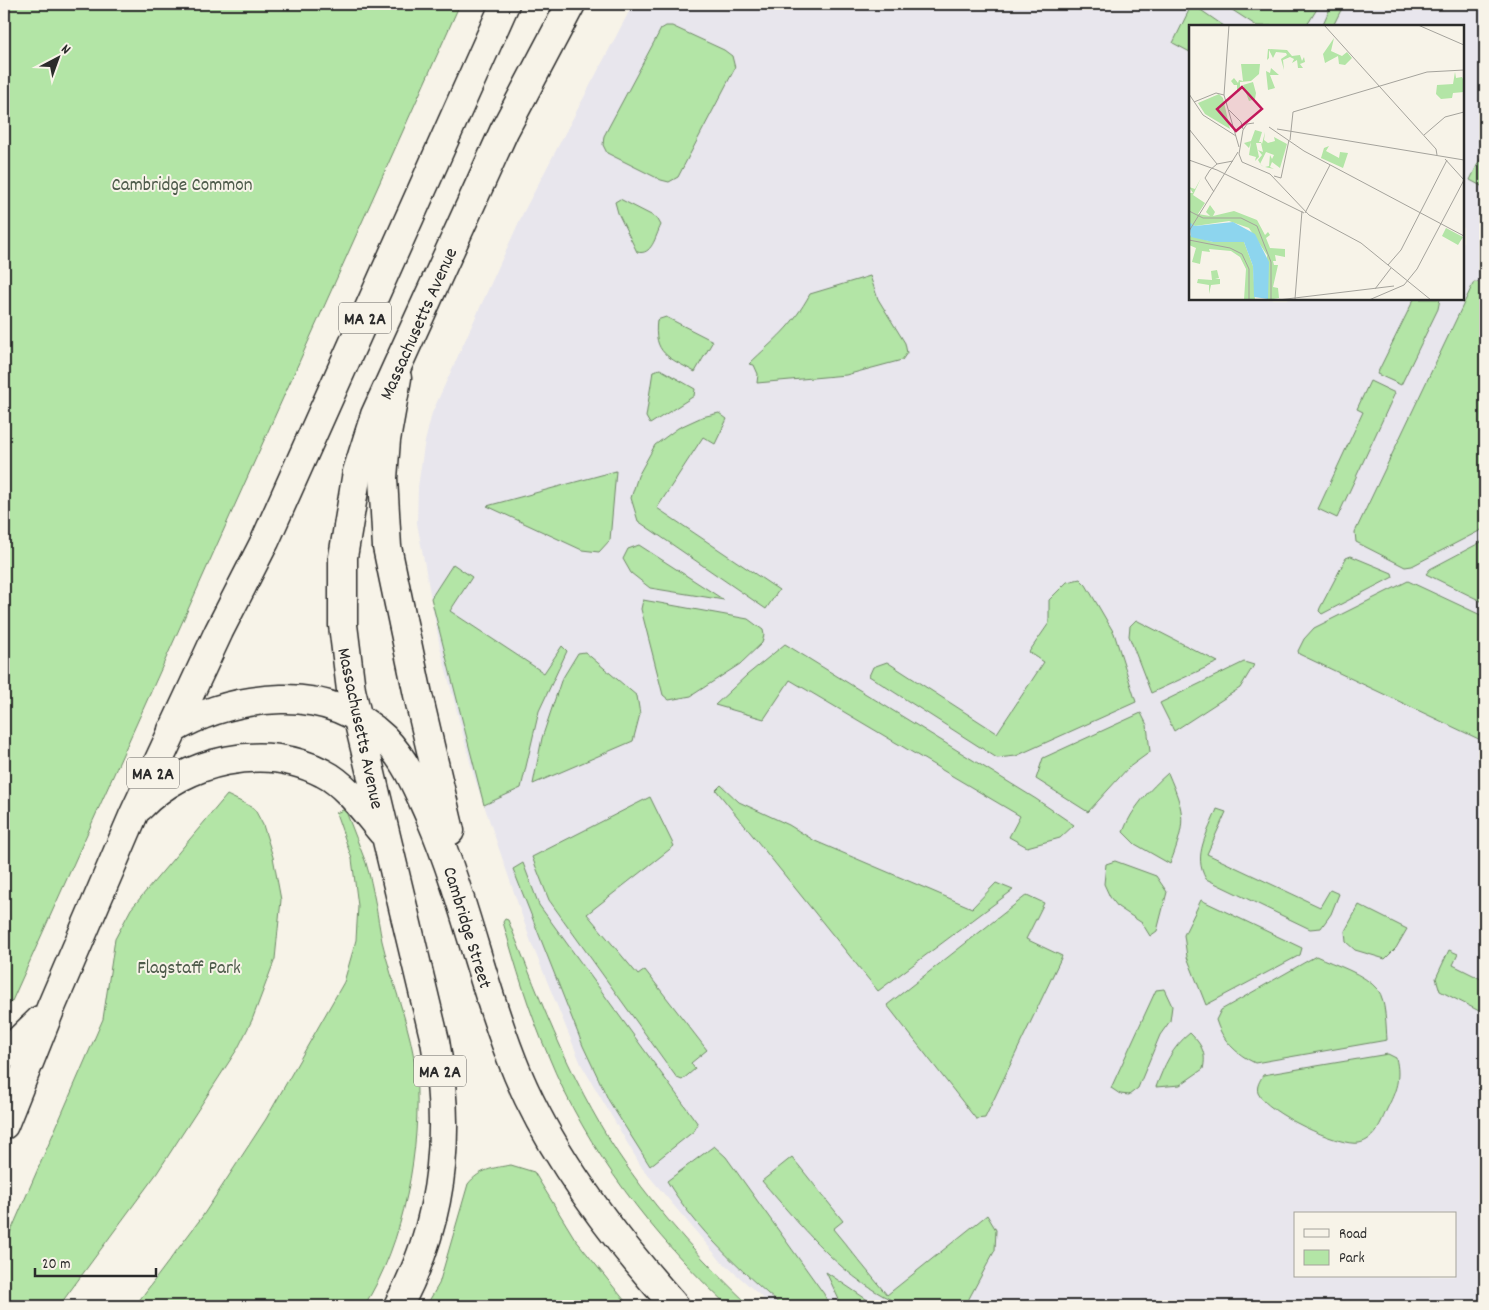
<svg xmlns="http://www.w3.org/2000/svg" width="1489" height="1310" font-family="Dekko,sans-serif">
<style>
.built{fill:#e8e6ed;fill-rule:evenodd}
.green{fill:#b3e5a6;stroke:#6f8868}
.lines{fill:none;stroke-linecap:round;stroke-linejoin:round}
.secondary-casing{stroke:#2b2b2b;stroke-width:31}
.primary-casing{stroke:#2b2b2b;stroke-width:31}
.secondary{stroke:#f7f3e8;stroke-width:28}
.primary{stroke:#f7f3e8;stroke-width:28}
.labels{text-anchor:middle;stroke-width:4;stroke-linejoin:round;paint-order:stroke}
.shield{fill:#f7f3e8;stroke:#686764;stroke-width:1}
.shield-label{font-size:18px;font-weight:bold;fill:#2b2b2b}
.park-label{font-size:19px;fill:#4d5a4a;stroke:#f7f3e8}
.street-label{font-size:19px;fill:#2b2b2b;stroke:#f7f3e8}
.inset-road{fill:none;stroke:#a5a39c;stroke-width:1}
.view{fill:#c2185b;fill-opacity:0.15;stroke:#c2185b;stroke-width:2.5}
.inset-edge{fill:none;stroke:#2b2b2b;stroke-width:2.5}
</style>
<rect width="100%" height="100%" fill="#f7f3e8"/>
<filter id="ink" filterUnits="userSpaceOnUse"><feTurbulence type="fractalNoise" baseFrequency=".02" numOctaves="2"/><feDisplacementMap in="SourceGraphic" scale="10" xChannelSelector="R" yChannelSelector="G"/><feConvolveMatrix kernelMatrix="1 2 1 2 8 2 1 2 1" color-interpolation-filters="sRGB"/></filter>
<g filter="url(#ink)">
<!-- built -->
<path class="built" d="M633 4H1485V1306H772L720 1260 642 1168 581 1064 531 942 473 773 440 647 417 523 418 487 424 446 432 413 523 213ZM1190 26H1463V299H1190ZM1295 1214H1455V1276H1295Z"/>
<!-- green -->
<path class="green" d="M4 4H460L12 1001 4 1010Z
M1192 4 1224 26H1190V52L1173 43Z
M1223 4H1320L1309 22 1304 26H1257Z
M1332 4H1344L1333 26H1322Z
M666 26H672L724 50 732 56 735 68 678 177 669 182 661 180 607 153 603 145 604 136 661 29Z
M1485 149V188L1470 180Z
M620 199 657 218 661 225C655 237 652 256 637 252L618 213 615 202Z
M870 276 878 299 905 343 907 353 902 360 846 375 757 383 758 374 754 365 749 364C775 339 792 327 810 294Z
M1474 282 1485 283V528L1412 566 1405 567 1356 542 1355 532Z
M1414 299H1440L1438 309 1401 385 1377 374Z
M666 317 713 341 695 372C668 357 653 354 657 320Z
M660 369 695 389 694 396 650 424 646 417 653 371Z
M1370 381 1395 393 1337 518 1318 509 1363 412 1357 409Z
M719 413 727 419 715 444 703 437 657 508 779 590 766 609 638 521 631 498 638 476 655 445 678 428 702 417Z
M616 471 610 540 599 552 582 550 487 506Z
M1485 540V603L1426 574 1430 569Z
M639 545 724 600 650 588 631 573 623 559 628 549Z
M1351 556 1392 573 1393 577 1322 614 1319 611 1320 608 1346 558Z
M453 564 472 577 450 611 544 673 562 646 567 651 539 711 521 788 484 805 431 598Z
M1080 579 1086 585 1114 633 1136 702 1016 756 997 758 869 676 873 667 887 662 997 733 1044 662 1029 652 1049 623V600L1067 582Z
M1408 581 1485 617V742L1299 654 1298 651 1304 639 1314 628Z
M643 600 748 619 763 630 764 635 762 643 740 664 691 696 669 700 663 695 641 609Z
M1136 620 1218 662 1151 693 1129 636 1130 626Z
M785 644 1036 799 1074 825 1060 838 1027 847 1009 837 1020 816 790 680 764 719 715 705 747 675Z
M585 652 637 696 640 714 633 741 533 784 542 738 561 681 578 653Z
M1244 662 1254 665 1240 688 1174 731 1160 703Z
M1141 713 1147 725 1150 752 1128 768 1088 812 1036 779 1043 758Z
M1168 773C1186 815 1186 822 1170 864L1135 844 1123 832C1132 808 1149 790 1168 773Z
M721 785 739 802 789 825 815 841 972 908 996 883 1013 890 878 991 716 790Z
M227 795 254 808 263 825 273 857 281 900 275 959 252 1020 238 1048 157 1173 59 1306H4V1247L103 1019 115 939 131 909Z
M650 797 674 846 587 914 638 975 645 970 707 1050 691 1063 695 1069 682 1080 677 1078 549 900 532 857Z
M1217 809 1226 812 1207 854 1320 907 1330 890 1339 894 1331 914 1321 928 1310 929 1206 879C1192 855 1208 833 1217 809Z
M343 810 347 814C353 830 360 847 366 863 374 889 377 915 382 941 392 984 412 1030 416 1073 422 1147 404 1244 364 1306H135L202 1217 266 1119 344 982 356 940 358 906 352 859 336 813Z
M1115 861 1156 876 1167 892 1157 931 1150 936 1142 923 1118 907 1110 897 1104 884 1106 864Z
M523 863 539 905 698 1124 694 1131 650 1166 609 1101 583 1046 513 869Z
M1027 895 1044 903 1026 939 1062 956 985 1118 976 1119 887 1005Z
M1201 900 1302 948 1300 955 1206 1005 1187 957 1184 935Z
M1359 905 1407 929 1396 948 1385 959 1355 950 1346 942 1345 931Z
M505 919 508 920C542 1004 575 1093 628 1168 664 1219 705 1263 750 1306H728C653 1236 587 1151 548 1055 529 1012 516 967 503 922Z
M1449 950 1458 954 1453 965 1485 981V1014L1440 991 1436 978Z
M1316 956C1335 965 1364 973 1378 990 1386 1000 1386 1027 1387 1040L1255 1063C1236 1054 1222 1040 1216 1020L1221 1010Z
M1164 989 1172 1006 1170 1021 1160 1035 1138 1088 1129 1095 1120 1094 1111 1088 1156 990Z
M1190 1033C1201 1044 1207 1053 1203 1069L1180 1085 1156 1087C1164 1066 1172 1047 1190 1033Z
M1388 1054 1396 1058C1401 1078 1396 1091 1387 1109 1381 1122 1375 1140 1359 1143 1339 1147 1266 1112 1258 1093 1256 1086 1260 1081 1263 1075Z
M714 1146 726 1157 824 1294 830 1306H782C740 1270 696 1229 667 1181Z
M792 1157 843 1221 833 1229 887 1295 987 1215 996 1230 995 1250 965 1306C949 1306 918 1310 904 1305 847 1285 800 1225 762 1181Z
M511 1165 534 1172 575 1239 629 1306H426L439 1284 468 1184C480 1169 493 1168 511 1165Z
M826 1272 872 1303 878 1306H842Z"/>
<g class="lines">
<defs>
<path id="secondary" d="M397 378 386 440 383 478 387 547 418 695 450 831
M172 730C206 710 242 700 281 699 320 698 355 710 384 738 406 760 418 790 430 817 466 901 483 991 518 1075 554 1160 614 1238 675 1306"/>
<path id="primary" d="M140 807C185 760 265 742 323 773 347 785 365 812 382 832
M4 1055 40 1020
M4 1125 52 1005 133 816 219 631 265 541 505 4
M398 1306C443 1223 452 1133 435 1041L351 690 343 625V557L357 472 375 415 504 131 571 4"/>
</defs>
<!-- secondary casing -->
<use href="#secondary" class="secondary-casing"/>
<!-- primary casing -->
<use href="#primary" class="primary-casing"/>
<!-- secondary -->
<use href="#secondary" class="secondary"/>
<!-- primary -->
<use href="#primary" class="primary"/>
</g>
</g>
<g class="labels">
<!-- shield labels -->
<g class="shield">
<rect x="339" y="302.5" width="52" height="31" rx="4"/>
<rect x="127" y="757.5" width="52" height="31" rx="4"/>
<rect x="414" y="1055.5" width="52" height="31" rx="4"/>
</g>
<g class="shield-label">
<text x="365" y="324">MA 2A</text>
<text x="153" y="779">MA 2A</text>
<text x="440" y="1077">MA 2A</text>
</g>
<!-- park labels -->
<g class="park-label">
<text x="182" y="190">Cambridge Common</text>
<text x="189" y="973">Flagstaff Park</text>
</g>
<!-- street labels -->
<g class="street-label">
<text transform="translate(417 323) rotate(-66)" y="7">Massachusetts Avenue</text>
<text transform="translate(362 728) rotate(78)" y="7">Massachusetts Avenue</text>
<text transform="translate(469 927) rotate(73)" y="7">Cambridge Street</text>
</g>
</g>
<!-- overview -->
<g transform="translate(1189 25)">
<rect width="275" height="275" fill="#f7f3e8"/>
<path d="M145 13 142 26 153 31 158 27 163 33 156 40 150 39 149 31 136 38 134 29ZM79 24 98 25 103 31 111 30 113 36 115 32 116 37 111 39 114 43H109L108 35 103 38 105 34 101 32 94 35 95 45 92 34 98 30 97 28 87 27 84 33 80 25V33L78 35ZM52 39H71L70 49 62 56 51 57V66L48 67V60H45L42 56 45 53 49 58 50 55 54 56ZM82 43 90 50H81L86 63 79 65 77 46 81 48ZM266 47 267 53 273 52 275 56V67L264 68 263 73 252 74 247 69 248 60 264 59ZM64 57 67 68 66 74 60 76 54 60ZM30 69 34 73 41 104 16 89 9 78ZM66 105 73 107 70 117H72L73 119 76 107 75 115 79 118 86 116 85 112 98 119 91 143 83 137 81 142 85 144 76 142 80 141 81 130 83 134 85 130 77 127 71 139 75 142 72 140 69 135 73 130 69 125 74 127 72 118H67L70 132 66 136 67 132 60 130 62 117 60 123 55 118 62 116ZM140 121 137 126 150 133 151 127 159 128 154 143 132 133 135 123ZM12 153 4 170 16 178 9 189 21 191 17 187 21 180 26 187 24 191 45 186 68 195 76 210 79 207 81 210 77 213 81 223 96 224V232L86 230 87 236H84L85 240H89L84 262 89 263 90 273 78 275V230L60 203 40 196 6 201 0 198V168H4L0 162 6 164ZM257 203 274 212 269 220 253 211ZM0 210 24 217H55L64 241 66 275H55L57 244 51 232 42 226 20 224 21 227 13 226 11 239 3 237 7 223 0 220ZM28 245 30 253 26 254H31V259L22 260 20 269V260L8 258 9 254 23 255 22 246Z" fill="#b3e5a6"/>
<path d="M0 197 6 201 44 197 66 209 80 237 79 274 65 272 64 241 55 217H24L2 212Z" fill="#8dd5ee"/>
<path class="inset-road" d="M40 0 35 70 50 122M135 0 247 124 248 130M229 0 275 20M0 69 14 90 47 111M5 77 27 68 35 70M40 85 52 97 54 104M65 98 58 99 54 105 50 129 53 137 81 149 120 190 172 218 242 275M80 102 115 126 275 211M0 104 28 139M88 104 275 135M235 110 256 92 275 87M101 115 104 87 238 47 275 45M256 134 275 155M0 135 28 145 115 188M85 151 92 153 100 115M25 167 16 153 21 145 28 139 44 136M0 186 14 193H52L68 201 82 237V275M116 188 141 140M0 206 49 127M0 215 41 223 53 229 60 244V275M199 240 212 225 258 135M186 264 202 243M106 274 113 186M89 275 205 261M180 275 215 260 228 244 275 155"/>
<path class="view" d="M53 62 73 84 47 106 28 84Z"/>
<rect width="275" height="275" class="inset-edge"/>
</g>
<!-- margin -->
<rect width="1489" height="1310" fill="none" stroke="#f7f3e8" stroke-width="20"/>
<rect x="10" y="10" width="1469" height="1290" fill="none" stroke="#2b2b2b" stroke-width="2" filter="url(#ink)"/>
<!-- legend -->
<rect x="1294" y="1212" width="162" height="65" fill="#f7f3e8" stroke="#a5a39c"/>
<rect x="1304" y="1229" width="25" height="8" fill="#f7f3e8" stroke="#a5a39c"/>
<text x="1339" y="1238" font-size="15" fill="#2b2b2b">Road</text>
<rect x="1304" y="1250" width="25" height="15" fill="#b3e5a6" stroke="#a5a39c"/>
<text x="1339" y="1262" font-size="15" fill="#2b2b2b">Park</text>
<!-- north arrow -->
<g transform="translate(58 58) rotate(41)" stroke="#f7f3e8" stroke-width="4" paint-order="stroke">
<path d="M0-4L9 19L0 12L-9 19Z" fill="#2b2b2b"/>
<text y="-8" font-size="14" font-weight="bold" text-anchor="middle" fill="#2b2b2b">N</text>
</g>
<!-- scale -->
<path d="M35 1268v8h121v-8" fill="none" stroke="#2b2b2b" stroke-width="2.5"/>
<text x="42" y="1268" font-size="15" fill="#2b2b2b" stroke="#f7f3e8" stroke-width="4" paint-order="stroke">20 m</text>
</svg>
